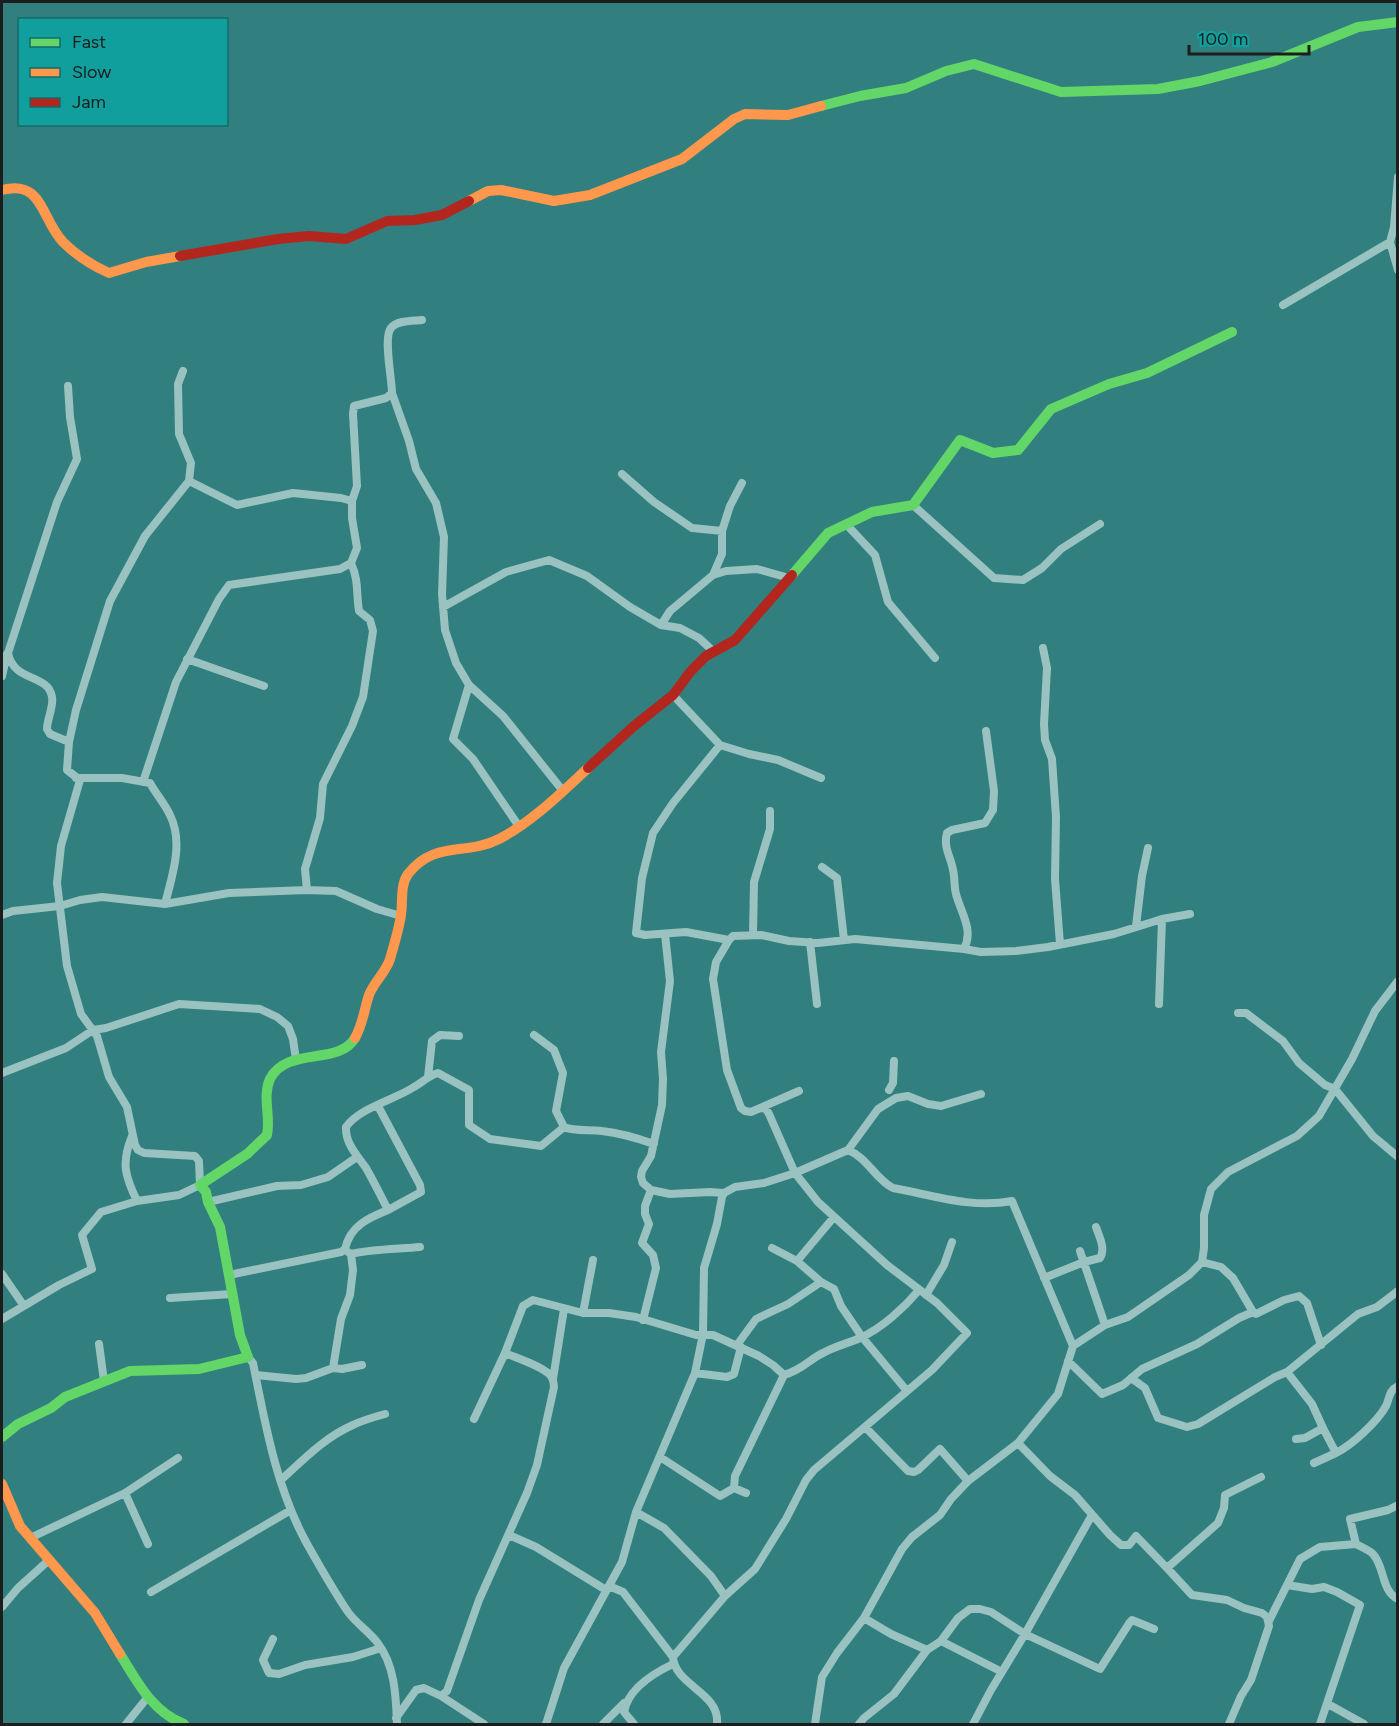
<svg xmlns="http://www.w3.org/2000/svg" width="1399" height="1726" font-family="Figtree,sans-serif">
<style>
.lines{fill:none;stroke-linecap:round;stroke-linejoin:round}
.street{stroke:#99c2c1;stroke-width:8}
.fast{stroke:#63d668;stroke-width:10}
.slow{stroke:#ff974d;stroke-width:10}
.jam{stroke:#b3261e;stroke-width:10}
</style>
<rect width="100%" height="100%" fill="#317f7e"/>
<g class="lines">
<!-- street -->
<path class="street" d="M1398 177 1394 227 1390 242 1398 270
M1283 305 1390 242
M68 386 70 417 77 459 57 502 8 653C14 683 48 673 52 697 54 706 47 719 47 729L50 734 69 742
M392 393 409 441 416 469 436 503 444 537 442 594 445 630 456 663 469 685 453 739 473 759 518 825
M622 474 654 502 692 528 722 531
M189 481 237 505 293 493 341 498 352 501
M913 505 994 578 1023 580 1042 568 1061 549 1100 524
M846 524 875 555 888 602 935 658
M713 575 722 554V531L730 506 742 483
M443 607 506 572 549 560 587 576 630 607 661 625 680 628 699 638 714 652
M661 625 670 611 713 575 726 571 757 569 789 578
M1043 648 1047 668 1044 724 1045 740 1052 759 1056 817 1055 879 1060 944
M187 659 264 686
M2 676 7 654
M469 685 503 716 563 791
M673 695 720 745 749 754 778 760 821 778
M720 745 673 803 653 833 642 878 636 933 645 935 686 932 729 940
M76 778H122L150 783C156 794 165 804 170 815 184 843 172 876 165 904
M143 782 176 682 219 599 229 585 340 569 351 563 357 548 352 518V501L357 486 353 414 354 406 386 398 392 393C392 379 383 337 391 328 397 320 413 321 422 320
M822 867 837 878 844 940
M307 890 305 869 320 818 323 784 352 726 363 697 373 631 370 620 359 611C356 592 359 581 351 563
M2 915 13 911 60 906 80 900 102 897 165 904 229 893 307 890 336 891 377 909 401 916
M1136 926 1142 876 1148 848
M665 934 670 981 661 1052 663 1079 662 1105 651 1156 642 1171 641 1177 643 1183 651 1190 670 1194 710 1192 724 1193 735 1187 764 1183 795 1173 848 1150 878 1109 896 1098 908 1096 928 1104 941 1106 981 1094
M753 935 754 882 770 829V811
M810 942 817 1004
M964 949C974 930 961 913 956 894 954 887 955 878 953 870 951 857 943 848 947 833L952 830 985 823 993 810 994 791 986 731
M1159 1004 1162 919
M1238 1013H1246L1283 1041 1299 1063 1325 1085 1335 1089 1373 1136 1398 1157
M534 1035 554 1050 563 1073 556 1111 564 1127C575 1132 590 1129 602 1131 620 1133 637 1138 654 1144
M2 1073 66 1048 93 1030 106 1028 179 1004 260 1009 277 1017 288 1026 293 1039 296 1060
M428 1077 432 1041 440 1035 459 1036
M889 1090 893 1083 894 1061
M799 1091 751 1112 745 1111 741 1108 727 1070 713 979 716 962 729 940 733 936 761 935 789 941 818 943 855 939 964 949 981 952 1016 951 1048 947 1114 934 1162 919 1190 914
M378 1106 420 1185 421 1192 388 1210
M132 1136C121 1163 125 1176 137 1201
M848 1150C868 1158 875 1179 893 1188 932 1195 972 1209 1012 1201L1073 1346
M208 1202 277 1186 301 1185 328 1177 357 1157
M772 1248 797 1261 821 1282 834 1289 841 1306 862 1337 907 1391
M1080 1251 1105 1325
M348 1252 351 1254C371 1249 399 1249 420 1247
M797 1261 834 1217
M1202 1262 1221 1267 1233 1278 1253 1312 1256 1314 1284 1300 1299 1296 1307 1303 1321 1345
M2 1274 24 1306
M229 1275 341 1252 345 1249C350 1226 368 1218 388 1210 381 1196 374 1182 366 1168 358 1156 345 1144 346 1127 359 1108 394 1100 414 1087 423 1082 428 1076 438 1073L469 1090V1125L490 1139 541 1146 564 1127
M1044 1278 1084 1262 1100 1258C1106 1249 1099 1236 1096 1227
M926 1295 944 1265 952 1242
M170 1298 232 1294
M583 1313 593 1260
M2 1319 59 1285 92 1269 82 1235 101 1212 137 1201 179 1195 200 1185 199 1161 195 1156 144 1153 138 1150 135 1145 127 1107 109 1077 97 1036 81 1014 67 966 57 883 61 846 80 780 67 770 69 742 76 710 110 601 145 536 189 481 191 463 179 434 178 384 183 371
M643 1320 656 1268 653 1255 642 1243 649 1224 645 1214V1206L651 1190
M99 1344 104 1381
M737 1345 756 1319 788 1304 821 1282
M248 1357 253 1363C265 1423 276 1487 306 1542 319 1565 333 1590 348 1612 356 1623 368 1631 377 1642 395 1665 396 1696 397 1724
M1068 1361 1102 1394 1123 1385 1142 1369 1197 1344 1239 1318 1253 1312
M333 1368 341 1319 350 1295 353 1270 351 1254
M1287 1372 1312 1404 1323 1428
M695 1373 727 1377 734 1374 741 1347
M256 1375 296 1379 306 1378 333 1368 342 1369 362 1365
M1131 1378 1145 1388 1158 1418 1187 1427 1198 1424 1275 1377 1287 1372 1358 1314 1377 1307 1398 1291
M553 1379 564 1309
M474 1419 505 1353 523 1306 533 1300 583 1313H609L636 1317 696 1335H713L759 1356 773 1365 784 1375
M865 1427 908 1471 914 1472 918 1470 940 1449 968 1481
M1296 1439 1305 1438 1323 1428 1336 1453C1352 1445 1377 1422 1386 1406 1390 1398 1388 1391 1398 1386
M1018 1443 1050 1476 1075 1495 1110 1535 1121 1545H1129L1136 1536 1167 1568 1218 1523 1224 1508 1225 1495 1261 1477
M660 1457 720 1496 734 1488
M1314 1463 1336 1453
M281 1480C303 1460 325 1437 353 1425 363 1420 374 1417 385 1414
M734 1488 735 1476 784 1375C804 1369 809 1359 825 1352 836 1346 849 1343 860 1338 882 1328 904 1308 919 1290
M734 1488 746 1493
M125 1493 148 1544
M1398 1505 1388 1510 1350 1519 1356 1544C1361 1547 1369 1550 1373 1554 1385 1567 1381 1591 1398 1599
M636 1512 664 1528 711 1576 725 1596
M509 1535 536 1547 606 1590
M30 1538 125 1493 178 1458
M1167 1568 1192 1595 1227 1600 1244 1608 1262 1613 1267 1617 1269 1626 1251 1680 1241 1696 1229 1724
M1287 1585 1312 1589 1324 1587 1337 1592 1360 1605 1320 1724
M609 1586 623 1592 673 1657C675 1686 720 1692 717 1724
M151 1592 291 1510
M2 1607 18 1588 49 1560
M864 1618 891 1634 927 1650 941 1641 958 1618 970 1609H980L991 1612 1025 1634 1100 1669 1130 1622 1132 1620 1154 1629
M1269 1621 1300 1559 1320 1547 1356 1544
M273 1639 263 1660 269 1673 279 1674 305 1665 353 1657 381 1648
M941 1641 1002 1672
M673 1657 725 1596 755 1569 786 1519 806 1480 814 1470 932 1370 967 1333 937 1303 887 1265 818 1202 795 1173 769 1114 766 1109 762 1108
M441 1696 484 1724
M1328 1704 1364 1724
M396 1718 416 1690 424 1688 441 1696 447 1691 479 1600 527 1493 537 1465 554 1387C554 1385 553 1380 552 1378 548 1368 516 1358 505 1353
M126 1724 147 1698
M546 1724 564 1668 622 1562 636 1512 695 1373 703 1334 704 1268 717 1224 722 1197 724 1193
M603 1724 624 1703
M634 1724 624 1712C628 1689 654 1673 673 1664
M815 1724 822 1677 837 1653 864 1618 902 1549 912 1537 940 1515 951 1499 968 1481 1018 1443 1058 1394 1073 1346 1105 1325 1128 1317 1189 1275 1202 1262 1204 1248V1215L1211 1189 1228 1172 1297 1136 1319 1116 1352 1059 1375 1011 1398 981
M859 1724 864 1718 894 1694 927 1650
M973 1724 991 1690 1025 1634 1092 1515"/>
<!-- fast -->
<path class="fast" d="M821 106 860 96 906 88 946 71 974 64 1061 92 1158 89 1200 81 1272 62 1358 27 1398 22
M792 575 828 533 872 512 913 505 960 440 993 453 1018 450 1051 409 1109 384 1147 373 1232 332
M2 1437 18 1424 51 1408 65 1397 130 1371 199 1369 248 1357 240 1335 220 1227 208 1202 206 1192 200 1185 247 1154 267 1135C271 1117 262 1096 270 1079 287 1046 339 1066 355 1038
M120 1654C137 1681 152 1712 184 1724"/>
<!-- slow -->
<path class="slow" d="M2 190C43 179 41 219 63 242 77 256 91 265 109 273L146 262 180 256
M469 201 488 191 501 190 554 201 590 195 682 159 734 119 745 114 788 115 821 106
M355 1038C363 1024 364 1010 369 995 374 982 386 972 390 959 394 945 399 929 401 915 403 902 400 885 408 874 434 840 466 856 499 839 532 822 561 793 588 768
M2 1484 20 1526 95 1613 120 1654"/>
<!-- jam -->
<path class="jam" d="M180 256 278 239 309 236 346 239 387 221 415 220 442 215 469 201
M588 768 634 726 673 695 691 671 706 656 735 640 792 575"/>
</g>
<!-- border -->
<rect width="1399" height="1726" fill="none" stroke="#1d1d1d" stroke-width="6"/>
<!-- legend -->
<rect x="18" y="18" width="210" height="108" fill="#119f9d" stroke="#166b6a" stroke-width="1.5"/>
<rect x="30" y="38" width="30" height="9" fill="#63d668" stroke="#166b6a" stroke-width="1.5"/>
<text x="72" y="48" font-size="18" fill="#1d1d1d">Fast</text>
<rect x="30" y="68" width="30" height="9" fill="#ff974d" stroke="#166b6a" stroke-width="1.5"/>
<text x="72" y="78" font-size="18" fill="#1d1d1d">Slow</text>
<rect x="30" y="98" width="30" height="9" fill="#b3261e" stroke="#166b6a" stroke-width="1.5"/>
<text x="72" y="108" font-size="18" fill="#1d1d1d">Jam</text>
<!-- scale -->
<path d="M1189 45v9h120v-9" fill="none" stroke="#1d1d1d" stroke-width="3"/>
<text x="1198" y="45" font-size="18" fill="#1d1d1d" stroke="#119f9d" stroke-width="4.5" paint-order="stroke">100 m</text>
</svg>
